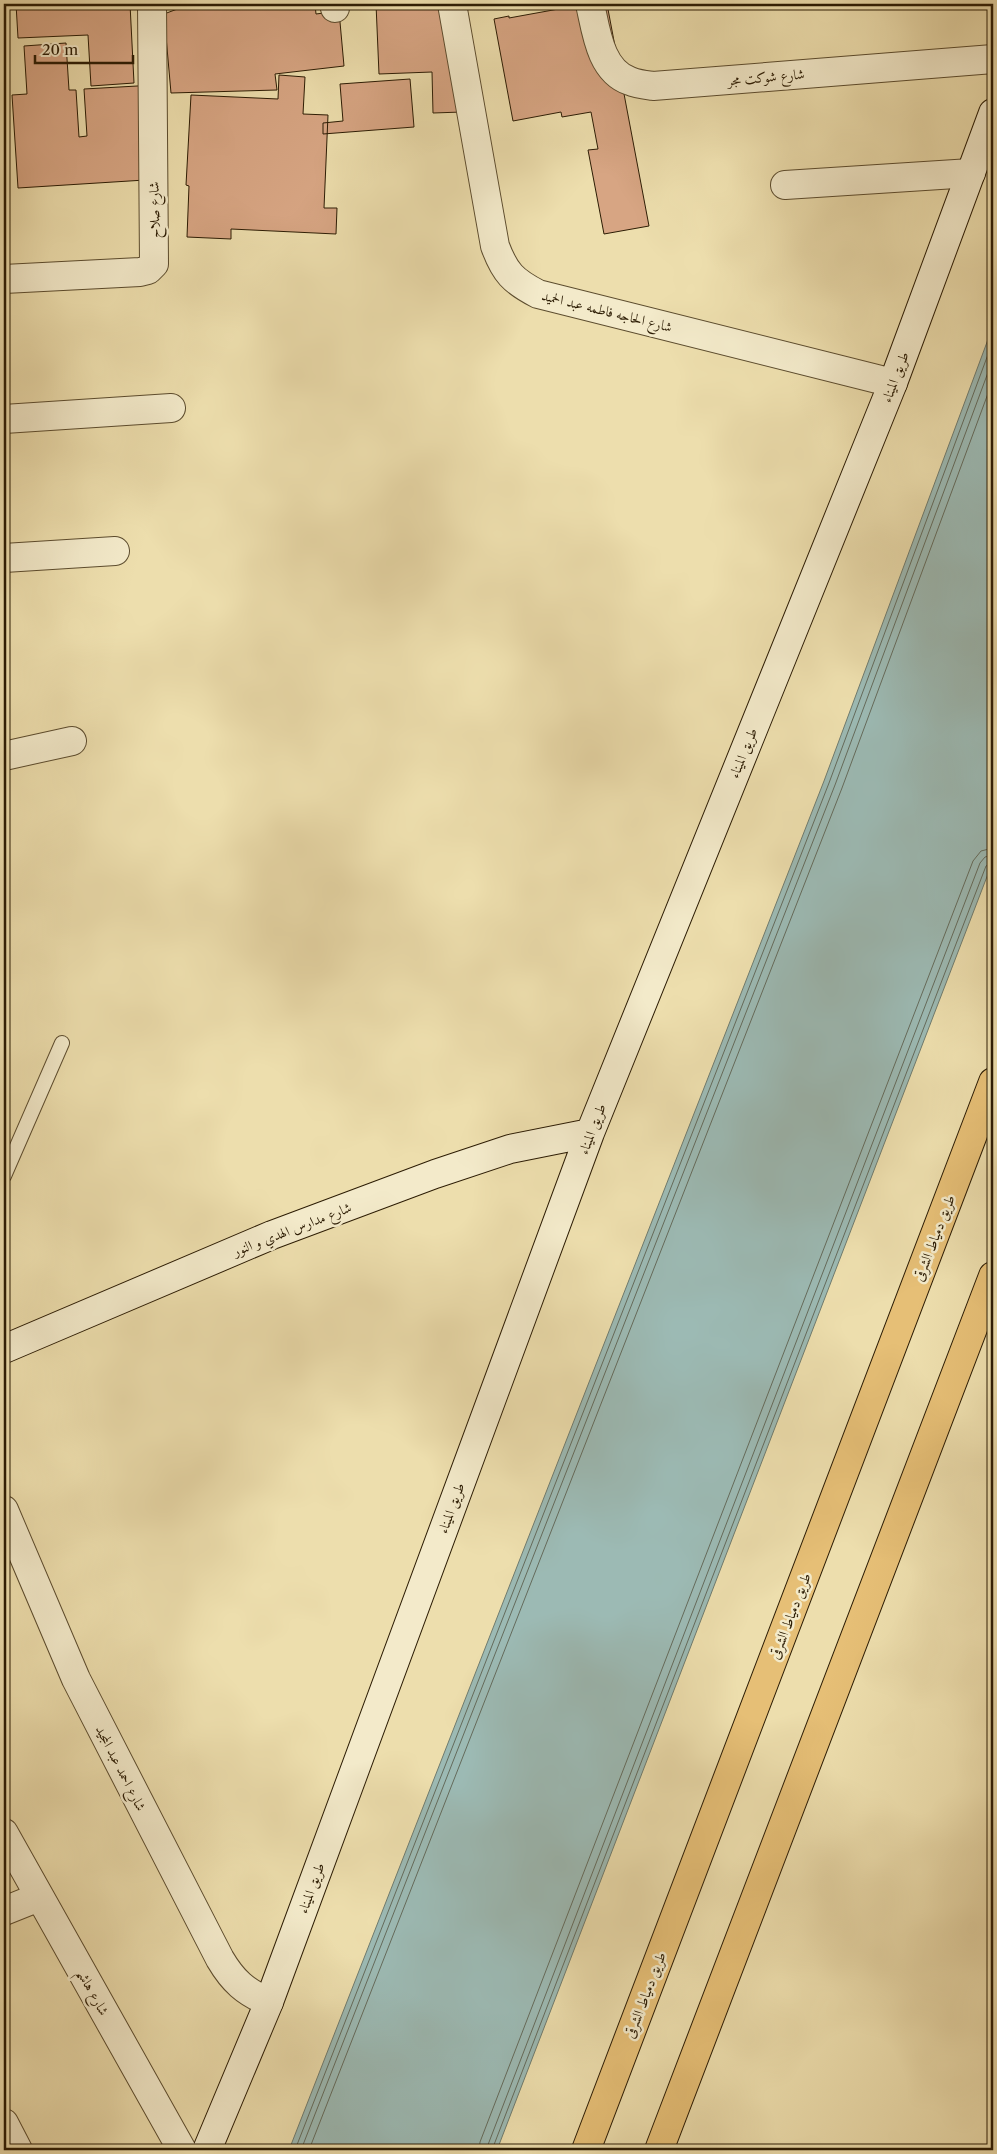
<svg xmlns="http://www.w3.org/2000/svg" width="997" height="2154" font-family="'Libre Caslon Text',Amiri,serif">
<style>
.water{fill:#9cbab4;stroke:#6f7b6e}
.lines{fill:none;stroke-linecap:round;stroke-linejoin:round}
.shore{stroke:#646b5c;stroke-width:1}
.building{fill:#d7a583;stroke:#2c1c04}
.lane-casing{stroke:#5c4c2e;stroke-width:16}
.street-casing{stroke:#5c4c2e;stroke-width:30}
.secondary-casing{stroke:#2c1c04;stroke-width:30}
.highway-casing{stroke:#2c1c04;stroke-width:30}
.lane{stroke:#f3eaca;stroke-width:14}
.street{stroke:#f3eaca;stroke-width:28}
.secondary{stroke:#f3eaca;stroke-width:28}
.highway{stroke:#e6bf76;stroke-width:28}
.labels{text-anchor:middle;stroke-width:5;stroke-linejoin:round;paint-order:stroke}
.street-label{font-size:14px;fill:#2c1c04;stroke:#f3eaca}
</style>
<rect width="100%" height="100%" fill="#eddead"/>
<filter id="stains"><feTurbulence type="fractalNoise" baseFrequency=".004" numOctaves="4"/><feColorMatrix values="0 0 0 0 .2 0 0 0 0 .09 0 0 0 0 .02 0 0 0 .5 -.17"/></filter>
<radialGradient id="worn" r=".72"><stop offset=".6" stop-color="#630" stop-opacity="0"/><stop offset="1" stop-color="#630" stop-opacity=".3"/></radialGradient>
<!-- water -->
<path class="water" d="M993 326V861L497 2150H289L824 781Z"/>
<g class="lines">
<!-- shore -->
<path class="shore" d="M295 2150 829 783 993 341
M301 2150 835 785 993 359
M309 2150 842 788 993 380
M479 2150 480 2142 973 861 981 851 993 848
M486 2150 980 863 985 857 993 855
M492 2150 986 866 993 862"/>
</g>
<!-- building -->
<path class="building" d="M16 4H130L134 83 91 86 88 35 18 38Z
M179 4H315L316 14 339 11 344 66 275 74 277 90 171 93 164 14 180 8Z
M376 4H445L462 112 433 113 432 72 379 74Z
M475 4H568V6L475 9Z
M586 4H607L649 226 604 234 588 150 598 149 591 112 562 117 561 112 513 121 494 19 509 16V18Z
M66 43 69 90H76L79 137 87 136 84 89 155 85 161 179 18 188 12 95 27 94 24 46Z
M279 75 305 77 303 114 328 115 324 208H337L336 234 231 229V239L187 237 189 186 186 185 191 95 278 99Z
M410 79 414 127 323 134V123L343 121 340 84Z"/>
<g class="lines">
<defs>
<path id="lane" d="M4 1176 62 1043"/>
<path id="street" d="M334 4 335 8
M452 4 495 246C505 273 513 281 538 294L893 383
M590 4C596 30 600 71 630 81 637 84 646 85 653 86L993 59
M785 185 971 173
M4 279 140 272 148 270 154 264 152 4
M4 419 171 408
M4 558 115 551
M4 756 72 741
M4 1510 76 1679 220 1959C233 1981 245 1992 269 2002
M4 1833 182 2150
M4 1911 39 1897
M4 2123 18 2150"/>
<path id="secondary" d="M4 1349 272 1235 435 1174 510 1149 590 1133
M207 2150 269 2002 590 1133 893 383 993 113"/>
<path id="highway" d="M586 2150 993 1082
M659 2150 993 1276"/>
</defs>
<!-- lane casing -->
<use href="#lane" class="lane-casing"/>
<!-- street casing -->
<use href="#street" class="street-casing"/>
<!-- secondary casing -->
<use href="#secondary" class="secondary-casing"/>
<!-- highway casing -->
<use href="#highway" class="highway-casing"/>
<!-- lane -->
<use href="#lane" class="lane"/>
<!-- street -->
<use href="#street" class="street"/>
<!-- secondary -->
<use href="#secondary" class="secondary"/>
<!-- highway -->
<use href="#highway" class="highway"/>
</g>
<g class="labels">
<!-- street labels -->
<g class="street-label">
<text transform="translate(766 77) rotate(-5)" y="5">شارع شوكت مجر</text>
<text transform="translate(154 210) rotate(-91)" y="5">شارع صلاح</text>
<text transform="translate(607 311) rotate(14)" y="5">شارع الحاجه فاطمه عبد الحميد</text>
<text transform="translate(895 377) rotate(-69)" y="5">طريق الميناء</text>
<text transform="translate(743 753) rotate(-68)" y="5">طريق الميناء</text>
<text transform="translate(592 1129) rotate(-69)" y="5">طريق الميناء</text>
<text transform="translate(292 1229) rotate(-21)" y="5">شارع مدارس الهدي و النور</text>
<text transform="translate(934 1238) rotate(-69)" y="5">طريق دمياط الشرقى</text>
<text transform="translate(451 1508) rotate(-70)" y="5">طريق الميناء</text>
<text transform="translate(790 1616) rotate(-69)" y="5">طريق دمياط الشرقى</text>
<text transform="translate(121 1768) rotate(63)" y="5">شارع احمد عبد المجيد</text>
<text transform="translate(311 1888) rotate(-70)" y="5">طريق الميناء</text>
<text transform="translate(93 1992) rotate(61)" y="5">شارع هاشم</text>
<text transform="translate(645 1995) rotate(-69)" y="5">طريق دمياط الشرقى</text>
</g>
</g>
<!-- margin -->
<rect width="997" height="2154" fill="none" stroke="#eddead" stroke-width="20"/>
<rect x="5" y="5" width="987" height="2144" fill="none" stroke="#2c1c04" stroke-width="2.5"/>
<rect x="10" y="10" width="977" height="2134" fill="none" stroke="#2c1c04"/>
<!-- scale -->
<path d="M35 55v8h98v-8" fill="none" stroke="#2c1c04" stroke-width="2.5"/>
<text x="42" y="55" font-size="15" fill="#2c1c04" stroke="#f3eaca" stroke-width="4" paint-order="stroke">20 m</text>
<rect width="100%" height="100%" filter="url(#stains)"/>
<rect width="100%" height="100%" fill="url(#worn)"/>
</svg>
